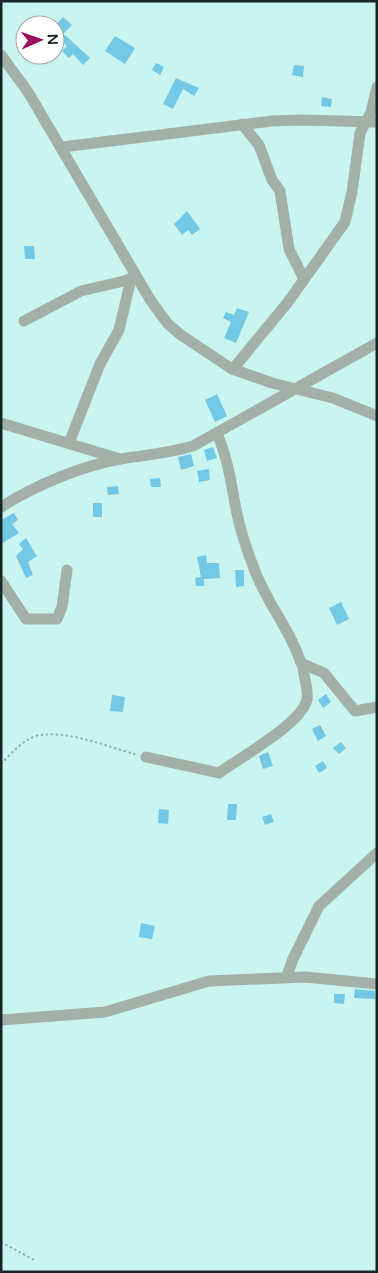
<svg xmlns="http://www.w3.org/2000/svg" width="378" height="1273" font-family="'Varela Round',sans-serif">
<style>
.building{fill:#72c8e5}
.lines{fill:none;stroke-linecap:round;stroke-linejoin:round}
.path{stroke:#91b4b0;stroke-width:2;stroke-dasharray:2.5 2.5;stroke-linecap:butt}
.minor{stroke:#a2b0a7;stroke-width:11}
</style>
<rect width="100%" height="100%" fill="#c9f4f0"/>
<!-- building -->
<path class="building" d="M63 17 72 25 63 34 55 26Z
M65 35 90 58 83 65 73 54 69 58 62 51 67 46 61 39Z
M115 36 135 48 125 64 105 51Z
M156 63 164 67 160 75 152 70Z
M294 65 304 66 303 77 292 75Z
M176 78 199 88 194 96 183 89 173 109 163 104Z
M322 97 332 99 331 107 321 106Z
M187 211 200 229 192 235 188 230 182 235 174 224Z
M24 246H34L35 259H25Z
M237 308 249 312 236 343 224 338 231 322 223 318 226 312 234 315Z
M217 394 227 416 215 422 205 400Z
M213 447 217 458 207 461 204 450Z
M191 454 194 466 181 470 178 457Z
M209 469 210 480 199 482 197 471Z
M160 478 161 487H151L150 479Z
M118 486 119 494 108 495 107 487Z
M93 503H102V517H93Z
M14 513 18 520 12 524 19 533 1 544V520Z
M26 538 37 556 28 562 33 575 26 578 16 556 23 549 19 544Z
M206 555 207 563H219L220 578 204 579V586H196L195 578 201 577 197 557Z
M235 570H244V586L236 587Z
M341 602 349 619 337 625 329 608Z
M326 694 331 702 323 708 318 700Z
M112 695 125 697 123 712 110 711Z
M320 725 326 736 318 741 312 729Z
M341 742 346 748 339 754 333 748Z
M268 752 273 766 263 769 259 756Z
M323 761 327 768 319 773 315 766Z
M228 804H237L236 820H227Z
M159 809 169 810 168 824 158 823Z
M271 814 274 822 265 825 262 817Z
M141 923 155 926 152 939 139 937Z
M355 989 375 991V999L354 998Z
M334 994H345L344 1004 334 1003Z"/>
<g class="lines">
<!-- path -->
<path class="path" d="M1 764C11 754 25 737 40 735 72 731 108 747 138 755
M1 1242 34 1260"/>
<!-- minor -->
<path class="minor" d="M1 55 28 92 151 301 168 324 181 335 232 369 272 383 333 398 377 416
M242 124 259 145 272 180 280 191 289 249 304 279
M62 147 272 121 302 120 377 122
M24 321 81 291 124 281 136 276
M233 369 288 302 345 222 352 192 360 133 371 112 377 87
M1 423 120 459
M217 434C228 458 231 483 236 509 240 530 247 551 255 571 268 605 290 629 301 663L324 673 355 711 377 707
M69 443 100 364 119 330 131 279
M1 507C34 486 83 465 121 459 146 455 169 453 193 446L377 343
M1 581 26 619H57L62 607 67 570
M146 757 219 773C239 758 303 723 307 699 309 691 303 676 303 665
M286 978 293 959 319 906 377 853
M1 1020 105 1012 209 981 305 977 377 984"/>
</g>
<!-- border -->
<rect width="378" height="1273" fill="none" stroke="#162725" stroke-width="5"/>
<!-- north arrow -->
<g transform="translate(40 40) rotate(88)"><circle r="24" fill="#ffffff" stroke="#a2a9a8"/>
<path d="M0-4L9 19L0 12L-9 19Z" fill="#9a0d5f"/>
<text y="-8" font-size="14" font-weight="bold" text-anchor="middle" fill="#162725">N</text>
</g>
</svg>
